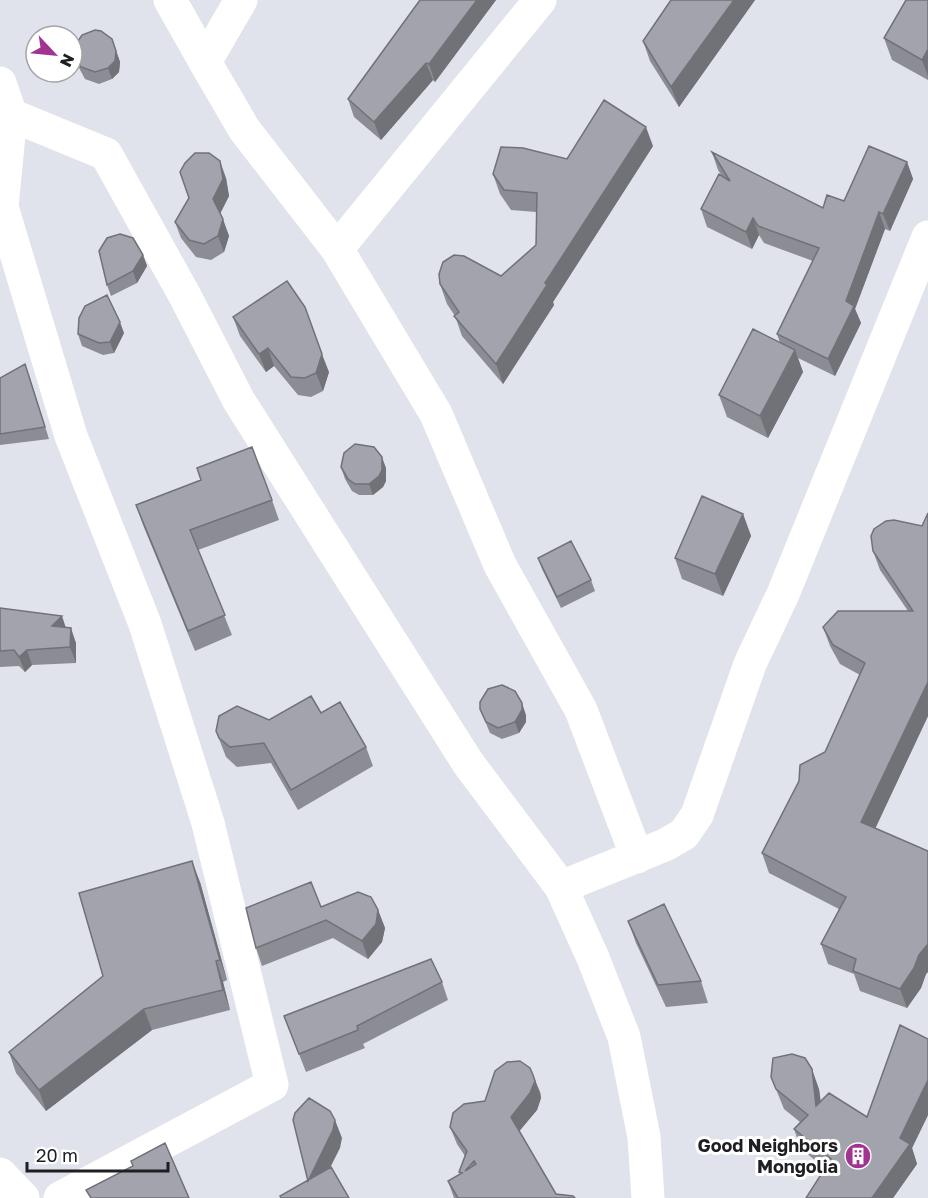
<svg xmlns="http://www.w3.org/2000/svg" width="928" height="1198" font-family="'Golos Text',sans-serif">
<style>
.lines{fill:none;stroke-linecap:round;stroke-linejoin:round}
.street{stroke:#fff;stroke-width:33}
.wall{fill:#8b8c94;fill-rule:evenodd}
.shaded-wall{fill:#717278}
.building{fill:#a2a3ac;stroke:#717278;stroke-width:1.5;fill-rule:evenodd}
.labels{text-anchor:middle;stroke-width:6;stroke-linejoin:round;paint-order:stroke}
.poi-label{font-size:18px;font-weight:bold;fill:#1f1f23;stroke:#fff;text-anchor:end}
</style>
<rect width="100%" height="100%" fill="#e1e3ec"/>
<g class="lines">
<!-- street -->
<path class="street" d="M170 0 205 62
M241 0 205 62 244 129 337 249 436 414 500 565 581 710 637 857
M0 83 11 115 106 154 185 296 239 401 468 763 561 887 665 845 684 834 697 815 750 664 783 594 928 237
M11 115 2 207 71 436 145 624 208 823 272 1085 60 1198
M337 249 540 0
M561 887 593 958 624 1037 644 1137 648 1198
M0 1174 23 1198"/>
</g>
<!-- wall -->
<path class="wall" d="M420 0H496L435 82 433 80 381 140 354 117 348 99Z
M671 0H755L679 107 650 61 643 41Z
M928 0V80L892 60 884 38Z
M112 39 120 62 119 72 112 79 99 84 85 79 78 66 74 54Z
M653 146 553 302 554 305 503 384 462 336 455 316 447 304 440 284 501 276 536 245V212L511 210 500 194 493 174 567 159Z
M712 152 823 208 844 201 907 162 913 179 890 231 885 229 855 309 861 323 835 376 798 358 803 372 768 438 727 417 719 395 780 343 777 334 813 261 764 243 759 235 752 249 707 227 701 209 722 176 718 170Z
M226 178 229 196 220 213 229 236 224 252 211 260 196 257 181 238 175 222Z
M143 255 147 266 137 283 111 296 107 285Z
M233 317 329 372 323 391 311 397 298 395 274 366 266 372 240 336Z
M124 333 114 353 103 355 82 346 78 334Z
M29 375 49 439 0 445V378Z
M341 467 386 468V481L383 487 373 495H359L352 491 345 479Z
M272 500 279 520 198 550 232 635 195 651 143 525 136 505Z
M928 513V716L875 828 928 851V972L926 974 921 988 907 1008 860 991 854 974 828 964 821 944 839 909 769 873 762 853 825 752 860 675 840 664 830 646 823 627 908 611 880 570 873 551 922 526Z
M743 514 751 536 723 596 682 579 675 558Z
M538 558 591 580 595 591 561 608 542 569Z
M0 608 66 627 76 643V663L32 665 25 672 19 666 0 667Z
M480 709 526 715V722L519 733 502 739 490 733Z
M321 713 366 747 373 766 298 810 271 763 237 767 226 757 216 731 269 720Z
M200 882 227 980 223 982 230 1010 152 1030 46 1111 16 1073 9 1052 103 976Z
M321 907 378 910 385 928 382 942 368 959 333 938 262 966 256 948Z
M628 921 701 981 708 1003 666 1007 636 943Z
M442 982 448 1000 363 1044 365 1048 306 1072 284 1016Z
M928 1039V1115L912 1148 917 1164 893 1198H806L825 1168 801 1149 794 1129 800 1122 784 1109 771 1077 819 1089 821 1102 867 1117Z
M540 1092 541 1098 537 1110 519 1131 556 1194 575 1198H454L448 1181 460 1174 459 1172 465 1156 457 1144 450 1127 485 1101ZM470 1165 472 1167 465 1171Z"/>
<!-- shaded-wall -->
<path class="shaded-wall" d="M477 0H496L435 82 429 64Z
M734 0H755L679 107 671 87Z
M112 39 120 62 119 72 112 79 108 68Z
M928 49V76L922 60Z
M426 63 433 80 381 140 374 122Z
M646 127 653 146 553 302 554 305 503 384 496 364 545 283Z
M220 161 226 178 229 196 219 216 213 199Z
M907 162 913 179 890 231 883 214Z
M879 212 885 229 855 309 861 323 835 376 828 359 846 301Z
M753 218 759 235 752 249 746 232Z
M223 219 229 236 224 252 218 236Z
M143 255 147 266 137 283 133 271Z
M120 322 124 333 114 353 110 342Z
M268 348 274 366 266 372 259 354Z
M795 350 803 372 768 438 760 416Z
M322 354 329 372 323 391 316 373Z
M382 457 386 468V481L383 487 373 495 369 484Z
M743 514 751 536 723 596 715 574Z
M62 616 67 631 52 626Z
M71 628 76 643V663L70 647Z
M27 650 32 665 25 672 19 657Z
M928 682V716L869 842 861 822Z
M522 703 526 715V722L519 733 515 722Z
M192 861 200 882 227 980 220 960Z
M378 910 385 928 382 942 368 959 362 941Z
M928 944V972L926 974 921 988 907 1008 900 989 919 955Z
M216 961 223 982 230 1010 223 990Z
M144 1009 152 1030 46 1111 39 1090Z
M812 1069 819 1089 823 1126 816 1106Z
M533 1075 540 1092 541 1098 537 1110 517 1134 511 1117Z
M928 1080V1115L912 1148 917 1164 893 1198H872L900 1138Z
M335 1120 342 1138 340 1148 315 1198 308 1181Z"/>
<!-- building -->
<path class="building" d="M420 0H477L429 64 426 63 374 122 348 99Z
M671 0H734L671 87 643 41Z
M906 0H928V49L922 60 884 38Z
M95 30 101 31 112 39 116 51 115 61 108 68 95 72 81 67 74 54V47L82 35Z
M604 100 646 127 545 283 547 285 496 364 454 316 459 312 440 284 439 274 443 262 454 255 464 256 501 276 536 245 537 193 504 190 493 174 501 147 523 148 567 159Z
M869 146 907 162 883 214 879 212 846 301 854 306 828 359 777 334 819 248 758 226 753 218 746 232 701 209 719 174 730 181 712 152 823 208 827 195 844 201Z
M195 153H209L220 161 223 179 213 199 223 219 218 236 204 244 189 240 175 222 189 198 180 172 185 163Z
M120 234 133 238 143 255 133 271 107 285 99 251 107 238Z
M287 281 305 307 322 354 316 373 305 378 291 377 268 348 259 354 233 317Z
M107 295 120 322 110 342 99 343 78 334 79 318 85 306Z
M753 329 795 350 760 416 719 395Z
M25 364 45 427 0 434V378Z
M355 444 374 447 382 457V470L379 476 369 484H355L348 479 341 467 344 453Z
M252 447 272 500 190 530 225 615 188 631 136 505 201 480 197 468Z
M702 496 743 514 715 574 675 558Z
M928 513V682L861 822 928 851V944L919 955 914 968 900 989 853 971 856 959 821 944 846 897 762 853 799 781 800 765 825 752 865 663 833 645 823 627 838 611H913L873 551 871 536 874 529 886 521 894 520 922 526Z
M571 541 591 580 557 597 538 558Z
M0 608 62 616 52 626 71 628 70 647 27 650 19 657 14 650 0 651Z
M502 685 515 691 522 703V710L515 722 498 728 486 722 480 709V702L488 689Z
M311 696 321 713 340 702 366 747 291 790 264 743 230 747 219 738 216 731 219 716 237 706 269 720Z
M192 861 220 960 216 961 223 990 144 1009 39 1090 9 1052 103 976 79 893Z
M311 882 321 907 358 892 371 897 378 910 376 924 362 941 326 920 256 948 246 908Z
M664 904 701 981 658 985 628 921Z
M431 959 442 982 357 1026 358 1030 299 1054 284 1016Z
M900 1025 928 1039V1080L900 1138 910 1144 872 1198H806L831 1159 794 1129 808 1115 776 1089 771 1077 773 1058 792 1054 805 1058 812 1069 816 1106 829 1093 867 1117Z
M520 1061 530 1068 533 1075 535 1081 530 1093 511 1117 556 1194 573 1196 575 1198H458L448 1181 462 1173 459 1172 467 1151 450 1127 453 1113 464 1104 485 1101 495 1071 507 1062ZM474 1161 476 1164 465 1171Z
M309 1098 330 1111 335 1120 333 1130 308 1181 293 1120 295 1113Z
M165 1143 189 1198H91L86 1190 133 1166 131 1161Z
M331 1167 349 1198H281L280 1196Z"/>
<!-- icons -->
<defs>
<symbol id="building-disc" viewBox="-11 -11 22 22"><circle r="9.5" fill="#a13391" stroke="#fff"/><path d="M-4-6H4V6H1V3H-1V6H-4ZM-2.5-4.3h1.7v1.8h-1.7ZM.8-4.3h1.7v1.8H.8ZM-2.5-1h1.7V.8h-1.7ZM.8-1h1.7V.8H.8Z" fill="#fff"/></symbol>
</defs>
<g fill-rule="evenodd">
<use href="#building-disc" x="843" y="1141" width="30" height="30"/>
</g>
<g class="labels">
<!-- poi labels -->
<g class="poi-label">
<text x="838" y="1152">Good Neighbors<tspan x="838" dy="21">Mongolia</tspan></text>
</g>
</g>
<!-- north arrow -->
<g transform="translate(54 54) rotate(116)"><circle r="28" fill="#ffffff" stroke="#a5a5a7" stroke-width="1.5"/>
<path d="M0-4.5L10 22L0 15L-10 22Z" fill="#a13391"/>
<text y="-9" font-size="16" font-weight="bold" text-anchor="middle" fill="#1f1f23">N</text>
</g>
<!-- scale -->
<path d="M27 1162v9h141v-9" fill="none" stroke="#1f1f23" stroke-width="3"/>
<text x="36" y="1162" font-size="18" fill="#1f1f23" stroke="#ffffff" stroke-width="4.5" paint-order="stroke">20 m</text>
</svg>
